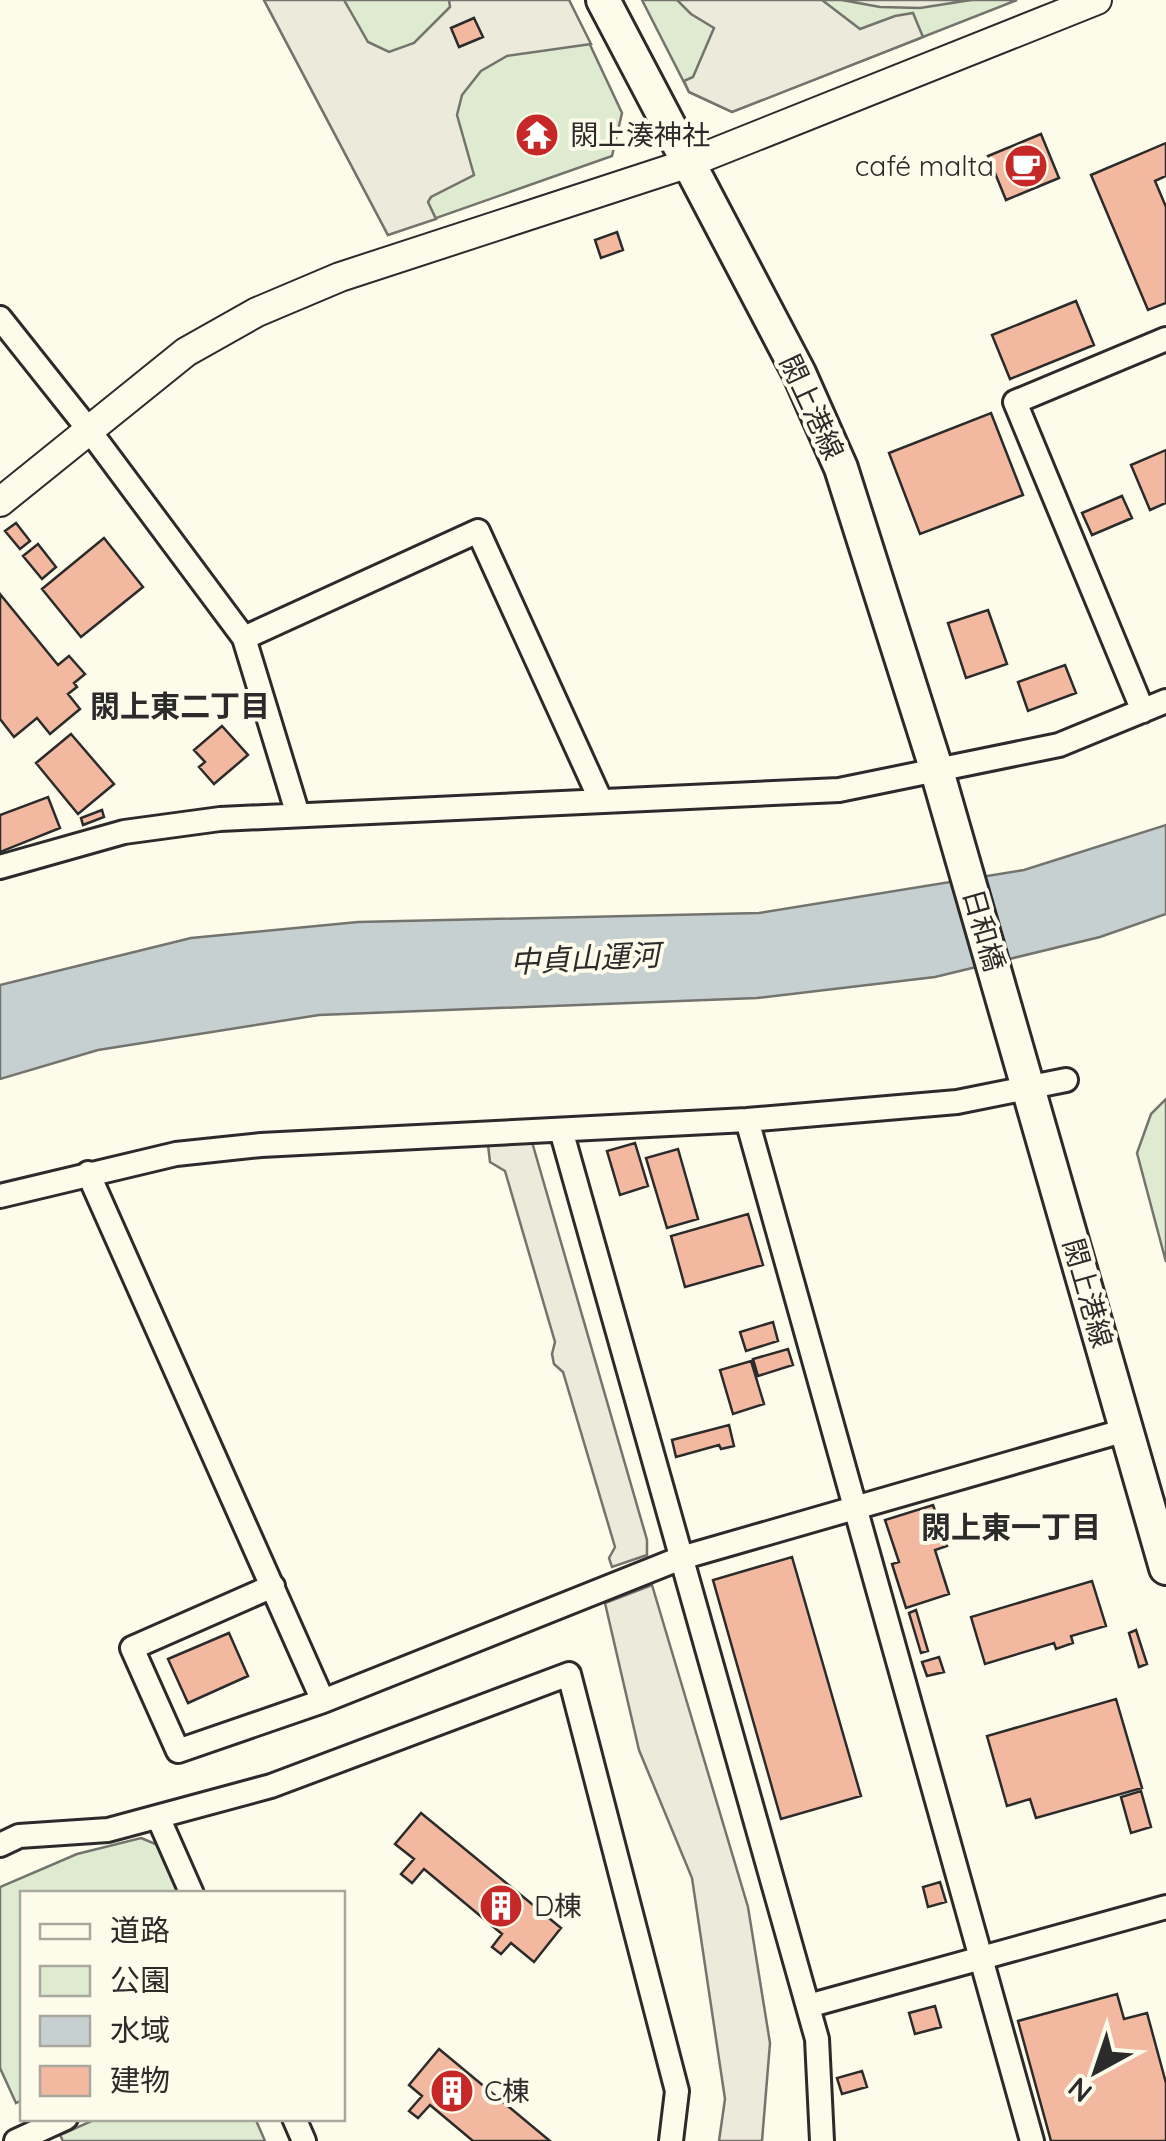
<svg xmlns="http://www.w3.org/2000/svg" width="1166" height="2141" font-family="Quicksand,'Noto Sans JP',sans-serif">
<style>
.green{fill:#deebd1;stroke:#74746e;stroke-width:2.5}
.parking{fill:#eceadb;stroke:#74746e;stroke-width:2.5}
.water{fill:#c7d0d0;stroke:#74746e;stroke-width:2.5}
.building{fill:#f2b8a0;stroke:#2b2b2b;stroke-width:2.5}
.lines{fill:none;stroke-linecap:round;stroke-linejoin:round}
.minor-casing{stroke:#2b2b2b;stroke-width:28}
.tertiary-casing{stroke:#2b2b2b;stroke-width:32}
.secondary-casing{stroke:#2b2b2b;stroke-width:38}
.minor{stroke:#fdfbea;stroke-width:22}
.tertiary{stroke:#fdfbea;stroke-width:28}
.secondary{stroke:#fdfbea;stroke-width:32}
.labels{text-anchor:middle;stroke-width:8;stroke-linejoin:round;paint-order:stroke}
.poi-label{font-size:28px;fill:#2b2b2b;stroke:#fdfbea;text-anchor:start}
.street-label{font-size:28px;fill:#2b2b2b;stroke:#fdfbea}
.neighbourhood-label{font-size:30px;font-weight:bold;fill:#2b2b2b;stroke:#fdfbea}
.water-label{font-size:30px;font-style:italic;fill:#2b2b2b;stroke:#fdfbea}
</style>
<rect width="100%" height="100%" fill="#fdfbea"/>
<!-- green -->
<path class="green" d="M264 0H569L622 113 612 156 388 235Z
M642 0H1017L732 112 689 92Z
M1166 1099V1262L1137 1153 1151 1114Z
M141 1838 158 1845 180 1893 22 1894V2100L16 2103 0 2068V1887L77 1854Z
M255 2118 265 2141H63L60 2135 96 2119Z"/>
<!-- parking -->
<path class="parking" d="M264 0H344L368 42 389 52 414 43 450 7 449 0H569L591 44 507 56 481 71 462 95 457 115 474 175 431 197 428 202 436 219 388 235Z
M677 0H822L860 29 895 16 913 13 923 37 732 112 689 92 684 81 693 77 714 28 691 14Z
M842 0H971L920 8 880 7Z
M532 1142 647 1540V1555L612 1567 609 1558 615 1547 563 1372 554 1364 552 1354 555 1342 505 1171 490 1162 488 1145Z
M652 1585 748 1907 770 2043 762 2141H719L725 2099 692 1878 639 1750 605 1603Z"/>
<!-- water -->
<path class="water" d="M1166 825V914L1100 937 935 977 757 998 319 1015 98 1050 0 1079V985L191 938 358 922 759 913 1024 870Z"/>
<!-- building -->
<path class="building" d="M474 18 483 37 459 47 451 28Z
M1041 134 1059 178 1006 200 988 156Z
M1166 143V176L1155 181 1166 207V303L1148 310 1091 175Z
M617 232 623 250 601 258 595 240Z
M1076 301 1094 345 1010 379 992 335Z
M991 413 1023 495 920 534 889 453Z
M1166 450V503L1150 510 1131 465Z
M1122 496 1132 518 1092 535 1082 513Z
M16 523 30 541 20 549 5 531Z
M104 538 143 587 81 637 42 589Z
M38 544 56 567 42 579 23 556Z
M0 594 58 665 69 656 85 674 74 683 77 687 68 694 80 709 50 734 37 718 14 737 0 719Z
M988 610 1007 664 966 678 948 623Z
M1065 665 1076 693 1028 711 1018 682Z
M222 726 248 755 214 784 199 767 205 762 194 750Z
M71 734 114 784 78 814 36 763Z
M48 797 60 828 0 852V815Z
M102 810 104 817 83 825 81 818Z
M635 1143 648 1186 620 1195 607 1151Z
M678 1149 698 1219 667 1228 646 1158Z
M748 1214 763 1265 685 1287 671 1236Z
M773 1322 778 1341 746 1351 740 1332Z
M788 1349 793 1365 758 1376 753 1359Z
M751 1361 764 1404 733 1414 720 1370Z
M729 1425 734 1446 721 1449 719 1445 676 1457 672 1440Z
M933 1505 947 1546 935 1550 949 1594 906 1608 892 1564 899 1562 885 1520Z
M792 1557 861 1796 781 1819 713 1580Z
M1092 1581 1106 1626 1071 1636 1073 1643 1056 1649 1054 1643 985 1664 971 1617Z
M916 1610 928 1651 921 1653 909 1613Z
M1136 1630 1147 1664 1139 1667 1129 1633Z
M229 1633 248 1676 188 1703 168 1659Z
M939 1657 944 1672 927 1676 922 1662Z
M1116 1699 1142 1788 1036 1818 1030 1799 1007 1806 987 1736Z
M1141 1791 1151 1827 1131 1833 1121 1797Z
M421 1813 561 1928 534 1962 511 1943 501 1954 492 1947 502 1934 424 1869 412 1883 401 1874 414 1859 395 1844Z
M940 1882 946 1902 928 1907 923 1887Z
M1117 1994 1124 2019 1147 2013 1166 2083V2141H1051L1018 2021Z
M935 2006 941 2027 915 2034 909 2013Z
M439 2049 550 2141H473L430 2105 418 2118 409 2111 422 2096 409 2085Z
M862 2071 867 2087 842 2094 837 2078Z"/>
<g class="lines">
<defs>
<path id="minor" d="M0 318 89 430 244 638 298 815
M244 638 478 531 601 801
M1143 711 1015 402 1166 339
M0 867 124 832 220 819 839 790 1059 745 1166 701
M747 1120 1032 2141
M561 1130 817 2039 822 2141
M88 1173 323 1701 681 1558 1126 1430
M0 1196 176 1154 261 1145 747 1120 957 1102 1066 1080
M273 1586 132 1648 178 1751 323 1701
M158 1817 192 1894
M0 1845 19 1836 108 1830 271 1786 569 1674 677 2091 671 2141
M808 2006 1166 1907
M294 2118 304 2141
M16 2141 66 2118"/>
<path id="tertiary" d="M0 502 186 352 257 312 340 277 686 164 1097 0"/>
<path id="secondary" d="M603 0 799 373 841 468 937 771 1166 1568"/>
</defs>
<!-- minor casing -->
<use href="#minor" class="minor-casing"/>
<!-- tertiary casing -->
<use href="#tertiary" class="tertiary-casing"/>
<!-- secondary casing -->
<use href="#secondary" class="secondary-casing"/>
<!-- minor -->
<use href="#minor" class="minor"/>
<!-- tertiary -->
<use href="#tertiary" class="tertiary"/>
<!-- secondary -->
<use href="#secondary" class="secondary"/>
</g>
<!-- icons -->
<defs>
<symbol id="temple-disc" viewBox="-11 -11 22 22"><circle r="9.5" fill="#c62828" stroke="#fdfbea"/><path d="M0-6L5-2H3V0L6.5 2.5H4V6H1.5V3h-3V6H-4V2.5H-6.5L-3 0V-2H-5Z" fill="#fff"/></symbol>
<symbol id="cafe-disc" viewBox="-11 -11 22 22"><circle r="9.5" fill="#c62828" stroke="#fdfbea"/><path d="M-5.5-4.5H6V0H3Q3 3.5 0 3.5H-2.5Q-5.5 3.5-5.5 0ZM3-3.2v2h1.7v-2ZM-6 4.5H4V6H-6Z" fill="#fff"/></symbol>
<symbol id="building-disc" viewBox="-11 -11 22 22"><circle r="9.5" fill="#c62828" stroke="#fdfbea"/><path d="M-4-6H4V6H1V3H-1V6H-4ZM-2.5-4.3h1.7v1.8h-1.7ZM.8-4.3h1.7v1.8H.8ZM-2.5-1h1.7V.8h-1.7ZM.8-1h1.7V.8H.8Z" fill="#fff"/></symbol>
</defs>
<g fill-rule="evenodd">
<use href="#temple-disc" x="512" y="110" width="50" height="50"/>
<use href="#cafe-disc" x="1001" y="141" width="50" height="50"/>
<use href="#building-disc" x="476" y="1881" width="50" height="50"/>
<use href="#building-disc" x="427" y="2066" width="50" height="50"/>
</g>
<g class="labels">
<!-- poi labels -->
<g class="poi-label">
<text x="570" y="145">閖上湊神社</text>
<text x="994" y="176" text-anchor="end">café malta</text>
<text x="534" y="1916">D棟</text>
<text x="484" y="2101">C棟</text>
</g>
<!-- street labels -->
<g class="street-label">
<text transform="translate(812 407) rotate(65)" y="10">閖上港線</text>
<text transform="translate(984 930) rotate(74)" y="10">日和橋</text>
<text transform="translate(1088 1293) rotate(74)" y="10">閖上港線</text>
</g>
<!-- neighbourhood labels -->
<g class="neighbourhood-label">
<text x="180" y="717">閖上東二丁目</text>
<text x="1011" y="1538">閖上東一丁目</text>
</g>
<!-- water labels -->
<g class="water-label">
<text transform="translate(585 959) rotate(-3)" y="10">中貞山運河</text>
</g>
</g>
<!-- legend -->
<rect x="20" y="1891" width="325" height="230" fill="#fdfbea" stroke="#a9a89e" stroke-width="2.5"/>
<rect x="40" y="1924" width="50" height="15" fill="#fdfbea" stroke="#a9a89e" stroke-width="2.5"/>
<text x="110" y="1941" font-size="30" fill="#2b2b2b">道路</text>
<rect x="40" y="1966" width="50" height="30" fill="#deebd1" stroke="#a9a89e" stroke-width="2.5"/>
<text x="110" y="1991" font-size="30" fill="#2b2b2b">公園</text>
<rect x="40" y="2016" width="50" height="30" fill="#c7d0d0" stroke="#a9a89e" stroke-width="2.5"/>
<text x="110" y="2041" font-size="30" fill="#2b2b2b">水域</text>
<rect x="40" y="2066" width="50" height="30" fill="#f2b8a0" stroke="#a9a89e" stroke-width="2.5"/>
<text x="110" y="2091" font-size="30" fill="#2b2b2b">建物</text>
<!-- north arrow -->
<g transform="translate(1096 2071) rotate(220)" stroke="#fdfbea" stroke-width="8" paint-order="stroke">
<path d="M0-8L18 38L0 25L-18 38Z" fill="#2b2b2b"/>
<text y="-15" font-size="28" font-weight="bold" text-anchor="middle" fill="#2b2b2b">N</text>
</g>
</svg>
